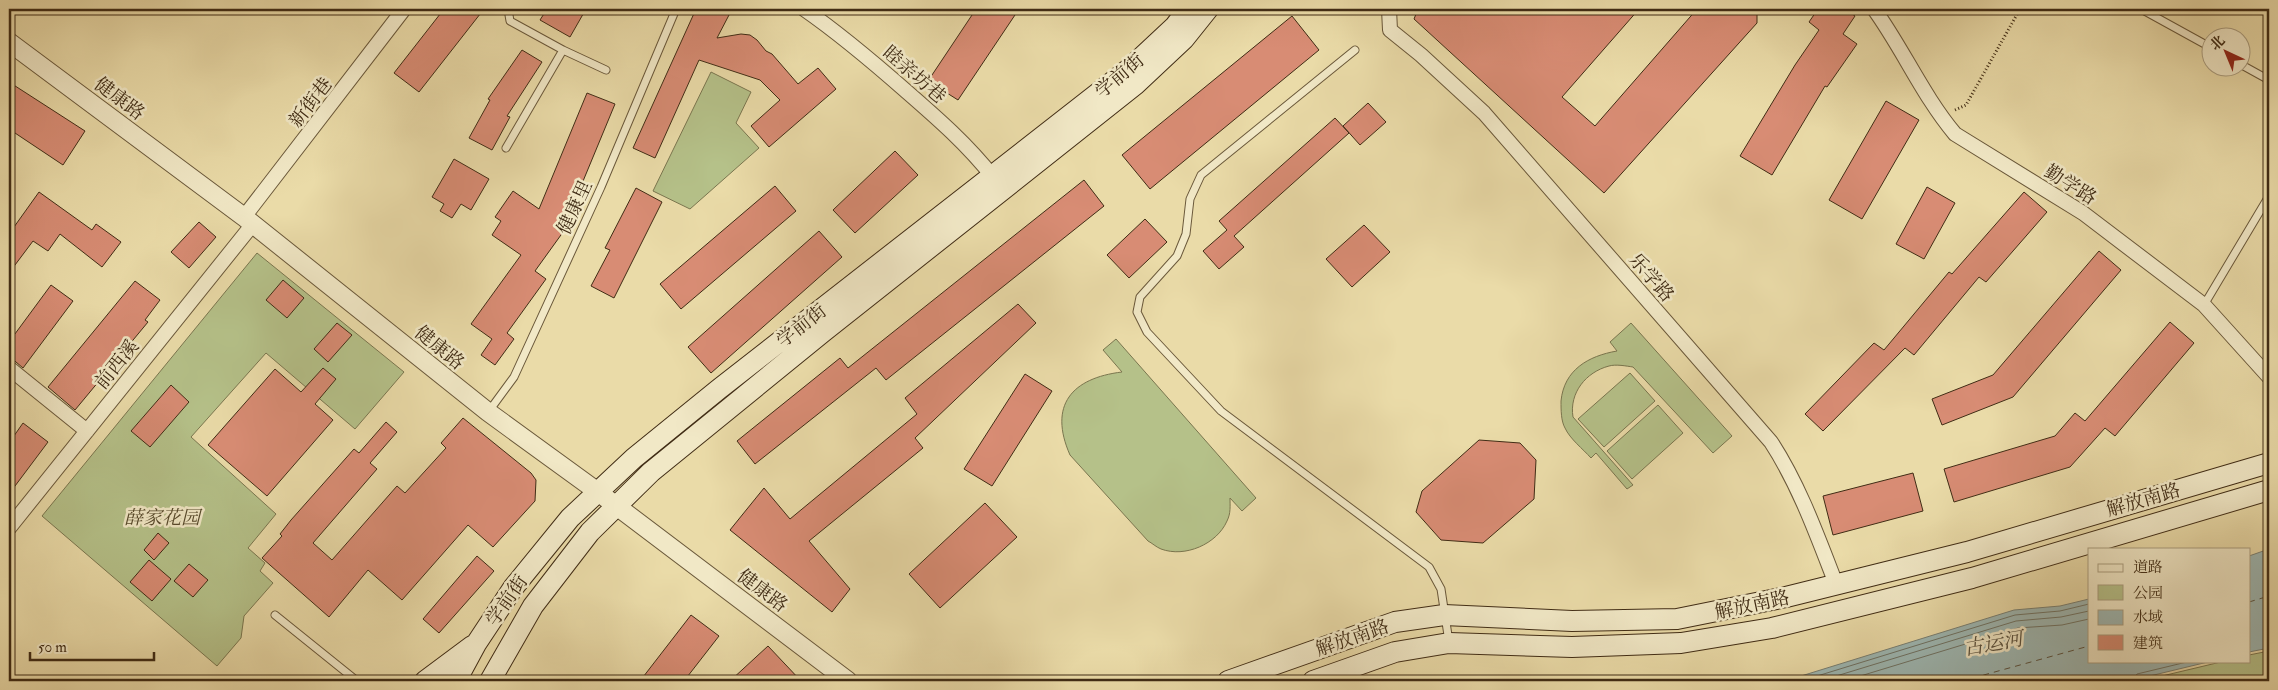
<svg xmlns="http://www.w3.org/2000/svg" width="2278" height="690" font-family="'IM FELL Double Pica','Noto Serif SC',serif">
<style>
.green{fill:#b5c189;stroke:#7a764f}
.water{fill:#9db8b4;stroke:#788074}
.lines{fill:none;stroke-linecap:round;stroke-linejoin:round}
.shore{stroke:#6e7264;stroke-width:1}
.ferry{stroke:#574f3d;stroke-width:1;stroke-dasharray:6 5;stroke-linecap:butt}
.building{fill:#d88c74;stroke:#402c15}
.service-casing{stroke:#6a583a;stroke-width:9}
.minor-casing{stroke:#6a583a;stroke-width:16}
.tertiary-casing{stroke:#6a583a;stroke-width:20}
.secondary-casing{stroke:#402c15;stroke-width:22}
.path{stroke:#402c15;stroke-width:3;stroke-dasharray:1 2.5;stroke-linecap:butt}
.service{stroke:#f1e8c6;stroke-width:7}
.minor{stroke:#f1e8c6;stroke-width:14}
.tertiary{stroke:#f1e8c6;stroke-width:18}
.secondary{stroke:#f1e8c6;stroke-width:20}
.labels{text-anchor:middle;stroke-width:5;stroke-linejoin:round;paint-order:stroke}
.street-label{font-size:19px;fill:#402c15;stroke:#f1e8c6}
.park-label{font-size:19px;font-style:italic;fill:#574a2c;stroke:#f1e8c6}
.water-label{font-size:20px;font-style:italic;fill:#574f3d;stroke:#f1e8c6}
</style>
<rect width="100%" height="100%" fill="#eadba8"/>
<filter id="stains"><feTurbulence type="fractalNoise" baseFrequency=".004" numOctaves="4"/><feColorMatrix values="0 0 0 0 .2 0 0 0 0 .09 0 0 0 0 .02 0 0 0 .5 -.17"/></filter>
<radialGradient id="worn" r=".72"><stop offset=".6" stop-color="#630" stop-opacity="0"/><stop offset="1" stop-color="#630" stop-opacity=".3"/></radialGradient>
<!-- green -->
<path class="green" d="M711 72 751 92 736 123 759 148 690 209 653 191Z
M257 253 404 372 355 429 266 353 191 437 276 514 248 548 265 563 260 571 273 583 244 616 241 638 217 666 42 516Z
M1631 323 1732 436 1713 453 1633 367C1626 366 1616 364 1609 366 1586 372 1569 393 1573 417L1633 485 1627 489 1596 453 1591 458C1583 449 1570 439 1565 428 1561 421 1561 410 1561 401 1564 370 1588 356 1617 351L1610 342Z
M1116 339 1256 498 1242 511 1230 498C1230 506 1231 513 1227 521 1217 544 1185 558 1161 549 1156 547 1152 543 1148 541L1070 455C1048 405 1072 378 1122 372L1103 350Z
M1630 373 1655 401 1604 447 1578 419Z
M1658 405 1683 433 1632 479 1607 451Z
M2269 651V681H2141L2225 661H2249V655Z"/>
<!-- water -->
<path class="water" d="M2269 549V648L2249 652V556Z
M2089 599V661H2212L2129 681H1785L2014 610 2060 606Z"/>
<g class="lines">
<!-- shore -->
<path class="shore" d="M1801 681 2015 615 2060 611 2089 604
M1820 681 2016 621 2061 617 2089 611
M1844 681 2018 628 2062 625 2089 619
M2133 681 2137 674 2191 661"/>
<!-- ferry -->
<path class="ferry" d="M2249 602 2269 596
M1962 681 2089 646"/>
</g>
<!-- building -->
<path class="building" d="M444 9H484L419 92 394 73Z
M547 9H586L570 37 540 20Z
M696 9H722L729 15 717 38 741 34 750 35 757 40 766 51 772 54 798 84 818 68 836 89 769 147 751 126 780 100 760 80 699 60 655 158 633 148Z
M976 9H1019L958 100 928 81Z
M1418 9H1639L1562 97 1595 126 1697 9H1757V23L1604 193 1414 19Z
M1818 9H1845L1855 16 1843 34 1857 44 1827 87 1825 86 1772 175 1740 156 1795 65 1819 30 1809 22Z
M1292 16 1319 50 1150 189 1122 155Z
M522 50 542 62 507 116 510 117 492 150 469 138 490 100 488 99Z
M9 82 85 131 63 165 9 129Z
M587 93 615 104 564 227 566 228 535 271 546 279 507 333 514 339 495 365 481 355 492 339 471 324 521 255 492 235 501 221 495 217 513 191 539 209Z
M1886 101 1919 120 1862 219 1829 200Z
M1368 103 1386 122 1360 145 1343 126Z
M1335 118 1349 133 1234 236 1244 247 1219 269 1203 251 1227 230 1219 221Z
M895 151 918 175 855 233 833 210Z
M454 159 489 179 471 210 461 204 452 218 440 211 444 204 432 197Z
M1084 180 1104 206 886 380 876 368 755 464 737 441 840 358 848 368Z
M775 186 796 211 681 309 660 284Z
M1927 187 1955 203 1924 259 1896 244Z
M636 188 662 202 614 298 591 286 610 250 605 248Z
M39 192 92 230 96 224 121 242 102 267 60 234 48 251 33 241 9 273V234Z
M2024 192 2047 212 1986 282 1979 277 1914 355 1905 348 1823 431 1805 414 1874 343 1884 350 1949 272 1952 274Z
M1145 219 1167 242 1129 278 1107 255Z
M199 222 216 237 189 268 171 252Z
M1364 225 1390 252 1352 287 1326 259Z
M819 231 842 257 711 373 688 347Z
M2099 251 2121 270 2013 397 1942 425 1932 399 1993 375Z
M283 280 304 298 287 318 266 300Z
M135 281 160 300 145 320 148 322 75 410 48 387Z
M51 285 73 301 23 368 9 356V342Z
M1018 304 1036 323 915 438 923 448 809 541 850 589 832 612 730 530 764 488 790 519 917 414 905 398Z
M2170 322 2194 343 2115 436 2105 428 2070 467 1954 502 1944 469 2055 436 2075 413 2085 421Z
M337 323 352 335 328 362 314 349Z
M323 368 336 379 315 404 333 420 267 496 208 445 275 369 301 392Z
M1025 374 1052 391 992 486 964 469Z
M171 385 189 402 150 447 131 431Z
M463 418 531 473 536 480 535 501 493 547 468 525 402 600 368 570 329 617 262 558 282 536 280 534 291 520 354 449 359 453 386 422 397 432 370 463 377 469 313 543 332 560 397 486 405 493 446 448 441 443Z
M23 423 48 442 9 494V443Z
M1479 440 1520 443 1536 460 1534 499 1483 543 1441 540 1416 512 1422 491Z
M1913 473 1923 511 1833 535 1823 496Z
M985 503 1017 537 940 608 909 574Z
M158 533 169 543 154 560 144 550Z
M477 556 494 571 439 633 423 619Z
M149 560 171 579 152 601 130 582Z
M189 564 208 580 193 597 174 581Z
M691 615 719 636 684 681H640Z
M768 646 801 681H730Z"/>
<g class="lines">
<defs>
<path id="service" d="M508 9 510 21 563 50 606 70
M2141 9 2210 47
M1355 50 1201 175 1190 199 1186 234 1177 256 1140 297 1137 312 1147 332 1221 411 1429 567 1441 589 1449 642
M2240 64 2269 80
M506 148 563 50
M2204 305 2269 196
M489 411 514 377 601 187 676 9
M275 615 357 681"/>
<path id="minor" d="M804 9C840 34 873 62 906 91 937 118 967 144 993 177
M1389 9 1390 30 1421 55 1484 113 1771 442C1799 485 1817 535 1836 584
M1874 9C1903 49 1923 96 1955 134L2083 213 2204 305 2269 377
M244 217 404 9
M9 368 87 431
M9 528 253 224"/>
<path id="tertiary" d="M9 42 244 217 488 412 598 492 848 681"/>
<path id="secondary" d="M425 681 472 646
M456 681 476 644 513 588 570 518 634 458 719 389 1129 69 1175 26 1188 9
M490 681 533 606 590 532 651 472 823 332 1135 85 1184 39 1208 9
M1228 681 1395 622 1444 615 1572 621 1677 619 1786 597 1967 552 2269 463
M1313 681 1395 652 1449 643 1572 647 1681 643 1772 628 1972 578 2269 490"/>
</defs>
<!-- service casing -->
<use href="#service" class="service-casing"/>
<!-- minor casing -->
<use href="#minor" class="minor-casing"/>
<!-- tertiary casing -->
<use href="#tertiary" class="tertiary-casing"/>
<!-- secondary casing -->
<use href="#secondary" class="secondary-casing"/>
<!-- path -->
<path class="path" d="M1955 110 1966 105 2020 9"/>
<!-- service -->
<use href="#service" class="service"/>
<!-- minor -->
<use href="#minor" class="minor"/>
<!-- tertiary -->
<use href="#tertiary" class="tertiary"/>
<!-- secondary -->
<use href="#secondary" class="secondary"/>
</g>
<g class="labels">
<!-- street labels -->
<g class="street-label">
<text transform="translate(915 74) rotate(41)" y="7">睦亲坊巷</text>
<text transform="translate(1119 75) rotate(-40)" y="7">学前街</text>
<text transform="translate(120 98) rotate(37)" y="7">健康路</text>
<text transform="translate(310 102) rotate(-52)" y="7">新街巷</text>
<text transform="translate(2071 184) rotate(32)" y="7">勤学路</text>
<text transform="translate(574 207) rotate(-65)" y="7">健康里</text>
<text transform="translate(1652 277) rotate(49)" y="7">乐学路</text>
<text transform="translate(801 325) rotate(-38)" y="7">学前街</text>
<text transform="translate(440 347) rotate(39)" y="7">健康路</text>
<text transform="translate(116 364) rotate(-51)" y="7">前西溪</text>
<text transform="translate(2143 499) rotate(-16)" y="7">解放南路</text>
<text transform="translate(763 590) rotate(37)" y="7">健康路</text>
<text transform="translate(506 600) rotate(-55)" y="7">学前街</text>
<text transform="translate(1752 604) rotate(-12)" y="7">解放南路</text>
<text transform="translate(1352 637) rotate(-19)" y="7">解放南路</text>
</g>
<!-- park labels -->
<g class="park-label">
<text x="162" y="524">薛家花园</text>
</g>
<!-- water labels -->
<g class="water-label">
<text transform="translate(1993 643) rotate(-10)" y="7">古运河</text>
</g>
</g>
<!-- margin -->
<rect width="2278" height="690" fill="none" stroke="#eadba8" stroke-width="30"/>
<rect x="10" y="10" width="2258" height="670" fill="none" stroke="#402c15" stroke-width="2.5"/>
<rect x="15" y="15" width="2248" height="660" fill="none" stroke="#402c15"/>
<!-- legend -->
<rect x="2088" y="548" width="162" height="115" fill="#f1e8c6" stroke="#aa9d7f"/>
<rect x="2098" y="564" width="25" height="8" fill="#f1e8c6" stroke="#aa9d7f"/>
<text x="2133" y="572" font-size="15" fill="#402c15">道路</text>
<rect x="2098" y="585" width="25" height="15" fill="#b5c189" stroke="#aa9d7f"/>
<text x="2133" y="598" font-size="15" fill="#402c15">公园</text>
<rect x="2098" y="610" width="25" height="15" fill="#9db8b4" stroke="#aa9d7f"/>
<text x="2133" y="622" font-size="15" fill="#402c15">水域</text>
<rect x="2098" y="635" width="25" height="15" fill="#d88c74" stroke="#aa9d7f"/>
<text x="2133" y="648" font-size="15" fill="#402c15">建筑</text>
<!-- north arrow -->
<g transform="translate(2226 52) rotate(316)"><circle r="24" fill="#f1e8c6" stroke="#aa9d7f"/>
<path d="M0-4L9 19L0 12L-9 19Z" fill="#8f2418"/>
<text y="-8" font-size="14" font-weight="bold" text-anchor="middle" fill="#402c15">北</text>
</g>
<!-- scale -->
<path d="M30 652v8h124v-8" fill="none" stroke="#402c15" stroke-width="2.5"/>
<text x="38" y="652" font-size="15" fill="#402c15" stroke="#f1e8c6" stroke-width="4" paint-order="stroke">50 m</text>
<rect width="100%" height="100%" filter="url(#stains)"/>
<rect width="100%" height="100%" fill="url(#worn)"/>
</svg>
